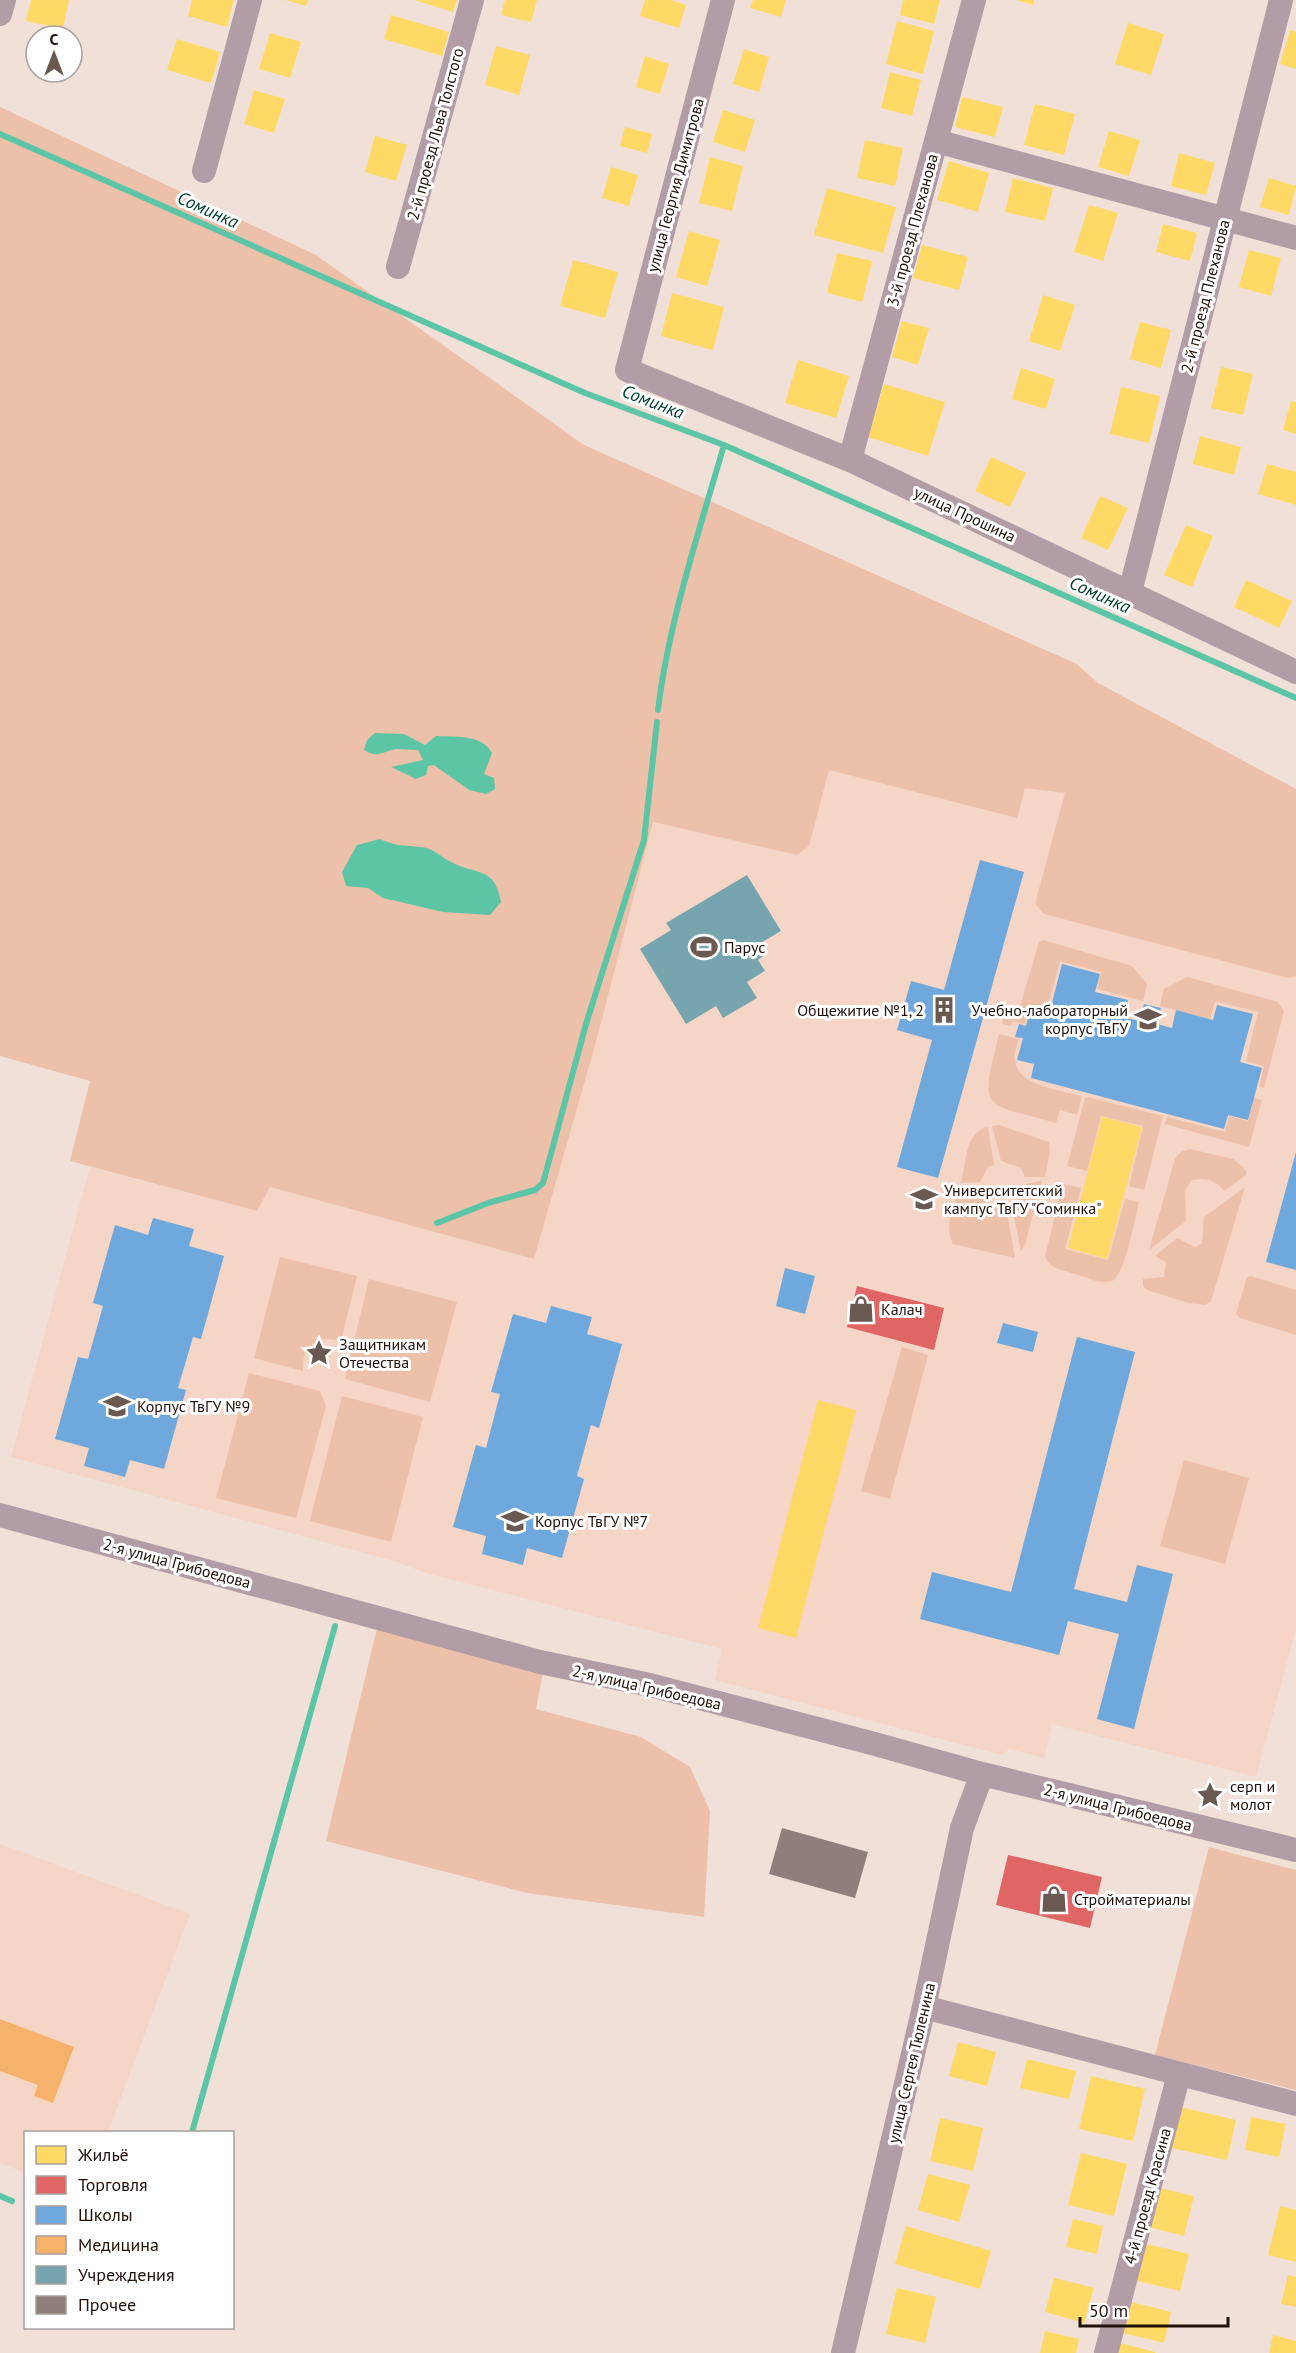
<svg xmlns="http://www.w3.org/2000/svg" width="1296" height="2353" font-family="'PT Sans',sans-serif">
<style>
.built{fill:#f5d5c5}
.green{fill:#edc0a9}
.water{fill:#5cc5a5}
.homes{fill:#ffd966}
.shops{fill:#e06666}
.schools{fill:#6fa8dc}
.health{fill:#f6b26b}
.public{fill:#76a5af}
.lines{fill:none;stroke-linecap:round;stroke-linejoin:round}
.stream{stroke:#5cc5a5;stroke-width:6}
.building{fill:#8f7f7a}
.street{stroke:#b29ca5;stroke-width:24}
.labels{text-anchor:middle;stroke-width:6;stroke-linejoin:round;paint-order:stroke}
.street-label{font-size:16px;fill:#221109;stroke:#fff}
.poi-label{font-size:16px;fill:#221109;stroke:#fff;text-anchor:start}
.water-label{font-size:18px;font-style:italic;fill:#014130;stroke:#fff}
</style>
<rect width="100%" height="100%" fill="#f0e0d8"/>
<!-- built -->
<path class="built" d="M829 770 1016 818 1025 788 1065 793 1296 891V1629L1256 1777 1052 1724 1044 1758 1009 1749 1002 1755 715 1680 722 1649 426 1573 394 1561 11 1457 90 1167 257 1211 270 1187 534 1259 596 1042 653 822 797 855 809 846Z
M0 1844 190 1914 108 2132H26L25 2173 0 2163Z"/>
<!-- green -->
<path class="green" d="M0 107 316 255 584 445 1077 664 1098 683 1296 789V976L1288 978 1044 914 1036 905V900L1065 793 1025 788 1017 818 829 770 809 846 797 855 653 822 596 1042 534 1259 270 1187 257 1211 70 1161 90 1081 0 1056Z
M1043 940 1132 966 1147 984 1143 1001 1097 989 1101 972 1060 961 1046 1013 1030 1009 1025 1024 1012 1021 1011 1026 1002 1024 1006 1005 1014 1006 1021 1003 1039 942Z
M1187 977 1278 1002 1284 1011 1264 1088 1259 1087 1264 1066 1246 1061 1258 1012 1215 1001 1210 1019 1160 1006 1164 989Z
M999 1034 1019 1039C1017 1046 1013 1055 1015 1062 1020 1087 1061 1090 1082 1096L1077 1115 1060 1110 1056 1123C982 1102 979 1114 999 1034Z
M1088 1097 1163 1116 1144 1190 1129 1186 1143 1126 1101 1116 1087 1171 1067 1166 1085 1098Z
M1254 1098 1262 1100 1249 1147 1165 1124 1167 1117 1225 1132 1229 1116 1248 1121Z
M999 1125 1049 1142 1050 1152 1045 1177H1025L1021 1168 1001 1161 992 1126Z
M988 1127 994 1165 988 1167 980 1182 961 1183C966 1164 965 1131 988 1127Z
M1190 1149 1233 1159 1246 1170V1175L1224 1191C1215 1179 1205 1178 1192 1180L1185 1190 1186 1221 1149 1250 1175 1159 1181 1152Z
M1042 1181 1025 1245 1021 1251 1011 1204 1019 1199 1025 1184Z
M1063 1184 1081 1188 1065 1249 1108 1260 1125 1199 1139 1202C1135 1218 1125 1275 1112 1281 1101 1285 1086 1277 1075 1274 1063 1270 1049 1269 1045 1256Z
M1245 1187 1211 1301 1205 1305 1189 1303 1147 1290 1143 1286V1279L1164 1277 1166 1262 1155 1256 1177 1238 1195 1247 1202 1244 1204 1217Z
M979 1188C984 1203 991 1205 1006 1206L1015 1258 953 1244C944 1226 953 1208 959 1190Z
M280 1257 357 1276 341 1342C319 1333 300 1347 303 1371L254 1358Z
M1251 1276 1296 1290V1335L1240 1318 1236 1314 1247 1277Z
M369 1279 457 1302 430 1402 345 1379Z
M902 1347 928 1355 890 1499 861 1491Z
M249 1373 320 1391 326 1406 296 1518 216 1498Z
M342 1396 423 1417 391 1542 310 1521Z
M1184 1460 1249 1478 1225 1564 1160 1546Z
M377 1628 543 1672 536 1709 641 1737 690 1767 710 1811 704 1917 527 1893 326 1841Z
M1209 1847 1296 1870V2090L1155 2055Z"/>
<!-- water -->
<path class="water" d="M375 733 404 734 425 745 436 736C455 737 482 734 492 753L484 774 494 778 495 789 486 794 469 790 434 765 428 766 426 775 416 779 391 767 423 760 418 750C411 750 404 749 397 749 383 751 378 759 364 750L367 740Z
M380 839C398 847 404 845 421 847 433 848 441 857 451 862 477 876 494 865 501 902L490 915 443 912 383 898 368 888 346 886 342 872 357 845Z"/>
<!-- homes -->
<path class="homes" d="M31 0H69L63 29 26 21Z
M192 0H234L227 27 188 16Z
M285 0H308L306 6Z
M414 0H457L453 12Z
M505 0H537L531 22 501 15Z
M645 0H671L686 5 679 28 640 16Z
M753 0H786L781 17 750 8Z
M903 0H940L934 24 900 15Z
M1016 0H1034L1033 5Z
M391 15 449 32 442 56 384 39Z
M897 21 934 31 923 74 886 64Z
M1128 23 1164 34 1151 75 1115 64Z
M1290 30 1296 32V69L1280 64Z
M270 33 301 42 290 78 259 69Z
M177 39 220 52 211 83 167 70Z
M496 46 530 55 519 95 485 85Z
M744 49 769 57 759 92 733 84Z
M645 56 669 64 660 94 636 87Z
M890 72 921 80 912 116 881 108Z
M254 90 285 99 274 133 244 124Z
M962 97 1003 107 995 137 955 127Z
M1035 104 1075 114 1064 155 1024 145Z
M723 110 755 120 745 152 713 142Z
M625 127 652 134 647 153 620 146Z
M1109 131 1140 140 1129 176 1098 167Z
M375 136 407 145 396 181 365 172Z
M865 140 903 148 895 186 857 178Z
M1179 153 1215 163 1206 195 1171 186Z
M710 157 743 166 732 211 699 203Z
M949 161 989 173 978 212 937 200Z
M611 167 638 175 629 206 602 198Z
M1013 178 1053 188 1045 221 1005 212Z
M1269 178 1296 186 1289 215 1260 207Z
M827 188 896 207 883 253 814 235Z
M1089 205 1118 213 1103 261 1074 252Z
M1163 224 1197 233 1190 261 1156 252Z
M689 231 720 240 707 286 676 277Z
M922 245 968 257 959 290 913 278Z
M1249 250 1281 258 1271 296 1239 287Z
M837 253 872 261 862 302 827 293Z
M573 260 618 272 605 318 560 306Z
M672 293 724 307 713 350 661 336Z
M1043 295 1075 305 1060 351 1029 341Z
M902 321 929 328 918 365 892 357Z
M1140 322 1171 330 1161 368 1130 359Z
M798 360 849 376 836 418 785 403Z
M1221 367 1253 374 1243 415 1211 408Z
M1021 368 1055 379 1046 409 1012 399Z
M884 384 945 402 928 456 868 437Z
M1121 387 1160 396 1149 443 1110 434Z
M1291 401 1296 402V434L1283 430Z
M1200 436 1241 447 1234 475 1193 464Z
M991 457 1026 473 1010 507 975 491Z
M1267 464 1296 472V505L1258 494Z
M1100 496 1128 508 1108 550 1081 538Z
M1186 525 1213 536 1192 587 1164 575Z
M1246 580 1292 601 1279 628 1234 607Z
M1102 1117 1142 1127 1107 1259 1068 1248Z
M818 1400 856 1410 796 1638 758 1628Z
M958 2042 996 2052 987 2086 949 2076Z
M1027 2059 1076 2071 1069 2099 1020 2088Z
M1091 2076 1145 2089 1133 2141 1079 2129Z
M1176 2106 1236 2120 1227 2160 1167 2147Z
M1251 2117 1286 2124 1279 2157 1245 2150Z
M940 2118 983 2128 973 2171 930 2161Z
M1081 2153 1127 2164 1114 2216 1068 2205Z
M928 2174 970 2185 959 2222 918 2210Z
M1155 2187 1194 2196 1184 2236 1145 2226Z
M1280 2206 1296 2210V2262L1268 2255Z
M1073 2219 1103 2226 1097 2254 1066 2247Z
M906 2226 991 2251 980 2289 895 2264Z
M1142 2243 1189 2254 1180 2291 1133 2280Z
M1288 2275 1296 2277V2307L1281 2304Z
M1054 2278 1094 2288 1084 2323 1045 2312Z
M897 2288 936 2297 925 2343 886 2334Z
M1127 2301 1171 2312 1164 2343 1119 2332Z
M1045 2331 1079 2339 1076 2353H1040Z
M1273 2335 1296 2341V2353H1269Z
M1116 2342 1155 2352V2353H1113Z"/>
<!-- shops -->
<path class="shops" d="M857 1286 944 1308 934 1350 847 1327Z
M1008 1855 1102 1877 1090 1928 996 1905Z"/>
<!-- schools -->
<path class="schools" d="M980 860 1024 872 938 1178 897 1167 932 1040 897 1030 911 981 944 990Z
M1062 964 1100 974 1095 992 1128 1000 1123 1017 1140 1021 1144 1004 1161 1008 1157 1024 1172 1028 1176 1010 1213 1020 1217 1005 1253 1014 1240 1062 1262 1068 1248 1120 1228 1115 1224 1129 1031 1078 1034 1064 1017 1060 1023 1038 1015 1037 1019 1024 1026 1026 1029 1013 1048 1018Z
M1296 1152V1270L1266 1262Z
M153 1218 194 1229 189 1246 224 1256 201 1339 193 1337 178 1388 186 1390 164 1469 130 1460 125 1477 84 1466 89 1448 55 1439 78 1357 88 1359 103 1306 93 1303 115 1225 148 1235Z
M785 1268 815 1276 805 1314 776 1306Z
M551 1306 592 1317 587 1334 622 1344 599 1428 591 1425 577 1476 584 1479 562 1558 527 1548 523 1565 482 1554 486 1536 453 1527 476 1445 486 1448 500 1394 491 1392 513 1314 546 1323Z
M1003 1323 1038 1332 1033 1352 997 1343Z
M1077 1337 1135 1352 1074 1589 1127 1602 1137 1565 1173 1574 1134 1729 1097 1719 1119 1634 1068 1621 1059 1655 920 1619 932 1572 1011 1592Z"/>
<!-- health -->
<path class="health" d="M0 2019 74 2047 53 2103 34 2096 38 2085 0 2071Z"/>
<!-- public -->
<path class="public" d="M747 875 781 931 759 944 765 955 758 960 765 971 747 982 757 998 723 1018 716 1006 686 1024 640 949 671 930 666 923Z"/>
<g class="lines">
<!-- stream -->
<path class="stream" d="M0 134 585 393 724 445 1296 698
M658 710C669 620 699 532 724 445
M437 1223 488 1203 535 1190 543 1183 586 1024 644 840 657 722
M192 2132 335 1626
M0 2196 12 2201"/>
</g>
<!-- building -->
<path class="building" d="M782 1828 868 1852 855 1898 769 1874Z"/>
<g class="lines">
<!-- street -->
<path class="street" d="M723 0 627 370 850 460 1296 672
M0 14 4 0
M936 141 1296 238
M204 171 250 0
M398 267 472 0
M850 460 974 0
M1130 592 1281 0
M0 1515 540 1662 650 1685 875 1744 982 1774 1296 1850
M924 2007 1296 2104
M843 2353 924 2007 962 1828 982 1774
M1106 2353 1179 2074"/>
</g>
<!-- icons -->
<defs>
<symbol id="stadium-bare" viewBox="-9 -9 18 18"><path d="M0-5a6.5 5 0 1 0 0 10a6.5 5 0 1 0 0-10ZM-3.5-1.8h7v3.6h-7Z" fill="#6a5951" stroke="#fff" stroke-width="2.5" paint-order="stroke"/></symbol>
<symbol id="building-bare" viewBox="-9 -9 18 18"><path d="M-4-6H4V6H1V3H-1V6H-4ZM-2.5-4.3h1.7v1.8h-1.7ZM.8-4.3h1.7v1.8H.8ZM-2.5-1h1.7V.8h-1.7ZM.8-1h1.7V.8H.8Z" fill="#6a5951" stroke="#fff" stroke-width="2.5" paint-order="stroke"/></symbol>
<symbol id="university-bare" viewBox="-9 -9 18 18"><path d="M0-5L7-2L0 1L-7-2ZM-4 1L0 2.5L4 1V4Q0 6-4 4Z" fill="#6a5951" stroke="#fff" stroke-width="2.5" paint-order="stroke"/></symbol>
<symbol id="shop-bare" viewBox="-9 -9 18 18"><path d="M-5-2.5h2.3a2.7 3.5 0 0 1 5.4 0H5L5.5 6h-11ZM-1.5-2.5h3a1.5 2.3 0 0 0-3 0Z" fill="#6a5951" stroke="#fff" stroke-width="2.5" paint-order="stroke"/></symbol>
<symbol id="sight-bare" viewBox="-9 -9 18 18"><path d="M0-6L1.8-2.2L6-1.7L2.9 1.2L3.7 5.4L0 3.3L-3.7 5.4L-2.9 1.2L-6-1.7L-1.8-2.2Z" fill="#6a5951" stroke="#fff" stroke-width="2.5" paint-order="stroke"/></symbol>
</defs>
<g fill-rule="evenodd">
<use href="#stadium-bare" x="685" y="928" width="38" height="38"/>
<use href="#building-bare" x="925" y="991" width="38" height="38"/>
<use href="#university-bare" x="1129" y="1000" width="38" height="38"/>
<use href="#university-bare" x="905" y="1180" width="38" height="38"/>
<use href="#shop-bare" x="842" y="1290" width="38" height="38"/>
<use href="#sight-bare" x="300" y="1334" width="38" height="38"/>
<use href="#university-bare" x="98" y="1387" width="38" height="38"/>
<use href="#university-bare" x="496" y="1502" width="38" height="38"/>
<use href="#sight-bare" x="1191" y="1776" width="38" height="38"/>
<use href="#shop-bare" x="1035" y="1880" width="38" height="38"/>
</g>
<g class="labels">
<!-- street labels -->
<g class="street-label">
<text transform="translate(435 134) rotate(-75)" y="6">2-й проезд Льва Толстого</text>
<text transform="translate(675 185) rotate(-75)" y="6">улица Георгия Димитрова</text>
<text transform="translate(912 230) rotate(-75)" y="6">3-й проезд Плеханова</text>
<text transform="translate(1205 296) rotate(-76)" y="6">2-й проезд Плеханова</text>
<text transform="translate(965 514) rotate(25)" y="6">улица Прошина</text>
<text transform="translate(177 1563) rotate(15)" y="6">2-я улица Грибоедова</text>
<text transform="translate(647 1687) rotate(13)" y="6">2-я улица Грибоедова</text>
<text transform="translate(1118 1807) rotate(14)" y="6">2-я улица Грибоедова</text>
<text transform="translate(911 2063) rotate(-77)" y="6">улица Сергея Тюленина</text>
<text transform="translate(1147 2196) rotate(-75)" y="6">4-й проезд Красина</text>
</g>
<!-- poi labels -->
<g class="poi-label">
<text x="724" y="953">Парус</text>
<text x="924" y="1016" text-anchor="end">Общежитие №1, 2</text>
<text x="1128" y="1016" text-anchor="end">Учебно-лабораторный<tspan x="1128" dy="18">корпус ТвГУ</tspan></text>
<text x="944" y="1196">Университетский<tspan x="944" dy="18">кампус ТвГУ "Соминка"</tspan></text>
<text x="881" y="1315">Калач</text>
<text x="339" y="1350">Защитникам<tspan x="339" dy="18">Отечества</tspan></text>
<text x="137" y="1412">Корпус ТвГУ №9</text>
<text x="535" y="1527">Корпус ТвГУ №7</text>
<text x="1230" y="1792">серп и<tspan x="1230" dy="18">молот</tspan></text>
<text x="1074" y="1905">Стройматериалы</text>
</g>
<!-- water labels -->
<g class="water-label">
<text transform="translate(208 210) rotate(24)" y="6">Соминка</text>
<text transform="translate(653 402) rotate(21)" y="6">Соминка</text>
<text transform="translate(1100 595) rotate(24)" y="6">Соминка</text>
</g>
</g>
<!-- legend -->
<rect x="24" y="2131" width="210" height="198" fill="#ffffff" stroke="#a7a09d" stroke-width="1.5"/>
<rect x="36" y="2146" width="30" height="18" fill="#ffd966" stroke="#a7a09d" stroke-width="1.5"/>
<text x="78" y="2161" font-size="18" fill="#221109">Жильё</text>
<rect x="36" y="2176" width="30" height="18" fill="#e06666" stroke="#a7a09d" stroke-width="1.5"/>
<text x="78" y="2191" font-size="18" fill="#221109">Торговля</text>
<rect x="36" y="2206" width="30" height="18" fill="#6fa8dc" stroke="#a7a09d" stroke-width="1.5"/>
<text x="78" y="2221" font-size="18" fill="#221109">Школы</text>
<rect x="36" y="2236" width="30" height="18" fill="#f6b26b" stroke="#a7a09d" stroke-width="1.5"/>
<text x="78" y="2251" font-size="18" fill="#221109">Медицина</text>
<rect x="36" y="2266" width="30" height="18" fill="#76a5af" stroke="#a7a09d" stroke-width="1.5"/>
<text x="78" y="2281" font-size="18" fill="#221109">Учреждения</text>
<rect x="36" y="2296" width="30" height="18" fill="#8f7f7a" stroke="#a7a09d" stroke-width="1.5"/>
<text x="78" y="2311" font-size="18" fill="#221109">Прочее</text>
<!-- north arrow -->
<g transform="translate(54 54)"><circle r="28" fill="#ffffff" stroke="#a7a09d" stroke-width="1.5"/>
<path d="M0-4.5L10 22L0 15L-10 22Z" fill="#6a5951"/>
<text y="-9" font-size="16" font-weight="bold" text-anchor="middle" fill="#221109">С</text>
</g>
<!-- scale -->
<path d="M1080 2317v9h148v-9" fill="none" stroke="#221109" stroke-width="3"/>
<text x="1089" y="2317" font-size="18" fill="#221109" stroke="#ffffff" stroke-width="4.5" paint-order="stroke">50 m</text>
</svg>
